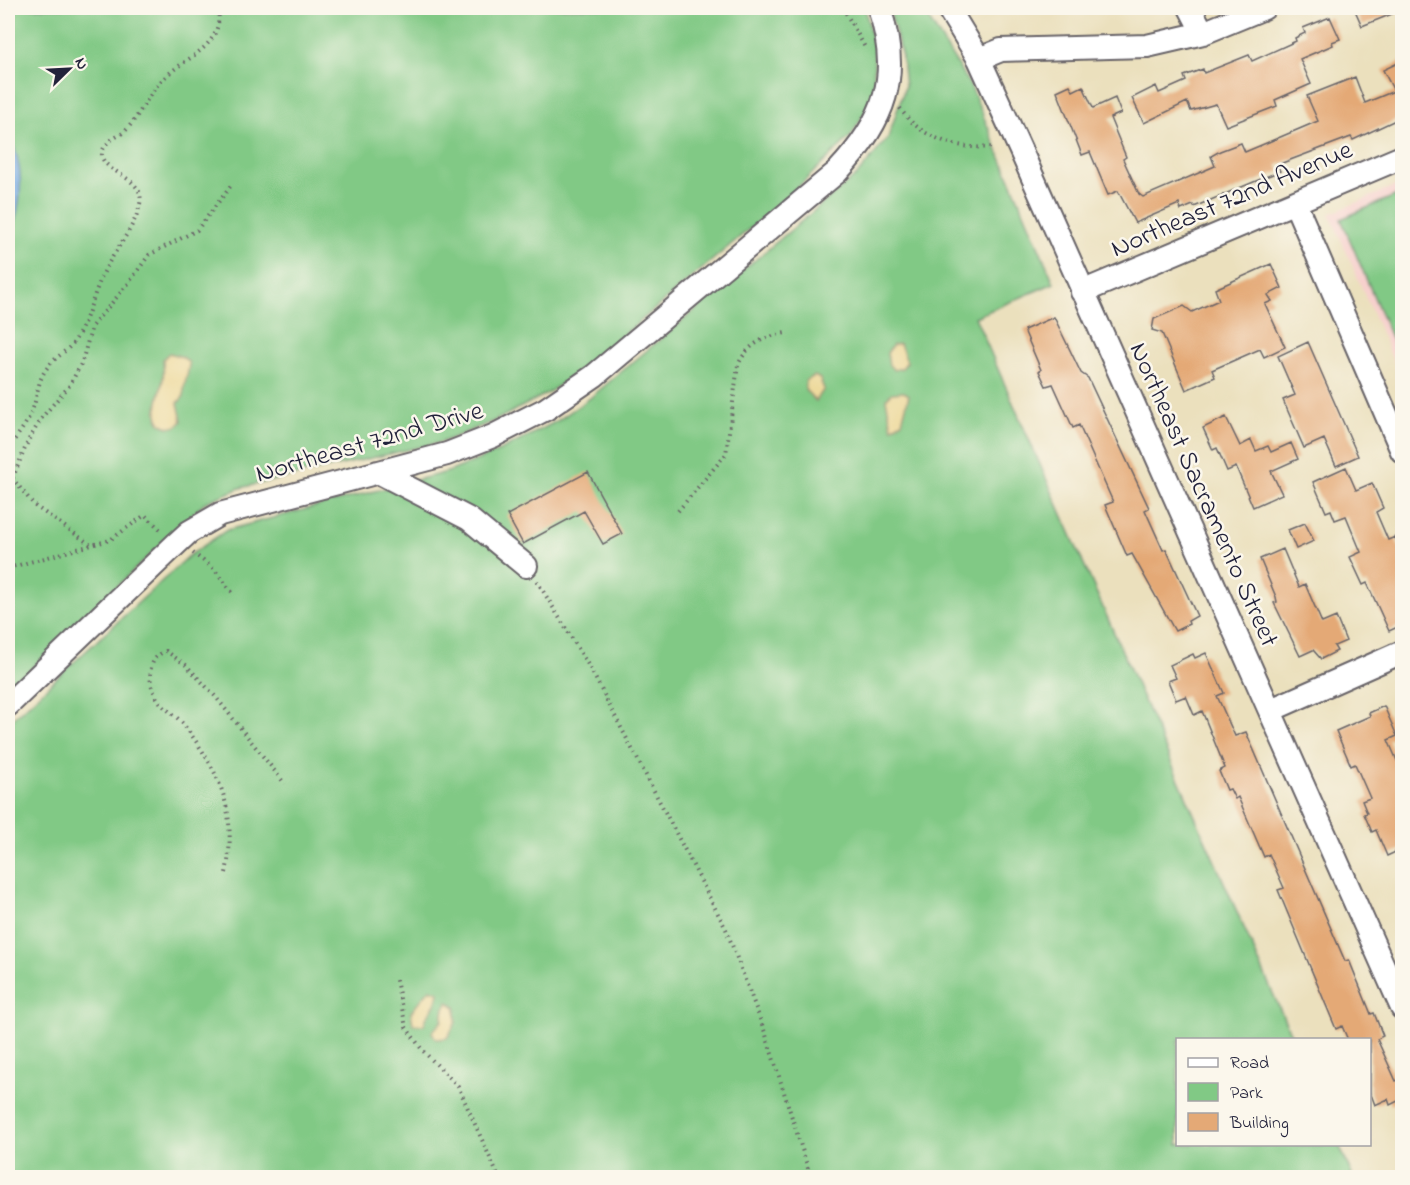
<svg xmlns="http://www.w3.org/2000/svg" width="1410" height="1185" font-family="'Indie Flower',sans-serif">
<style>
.built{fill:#f7d0cd}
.green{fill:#81c985;stroke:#527660;stroke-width:1.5}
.sand{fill:#eeda9e;stroke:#887e6c;stroke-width:1.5}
.water{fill:#78ade6;stroke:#4d6890;stroke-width:1.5}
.building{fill:#e4a976}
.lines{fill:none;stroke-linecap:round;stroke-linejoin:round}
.minor-casing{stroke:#686468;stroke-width:26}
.path{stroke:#686468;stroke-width:4;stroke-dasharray:1.5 4.5;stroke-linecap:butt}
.minor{stroke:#fff;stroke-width:22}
.labels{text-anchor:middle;stroke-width:5;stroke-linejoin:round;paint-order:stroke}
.street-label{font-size:27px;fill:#22223b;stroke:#fbf7ec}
</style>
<rect width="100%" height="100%" fill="#fbf7ec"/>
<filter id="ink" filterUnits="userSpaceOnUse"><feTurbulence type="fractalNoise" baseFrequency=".0167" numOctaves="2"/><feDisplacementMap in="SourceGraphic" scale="12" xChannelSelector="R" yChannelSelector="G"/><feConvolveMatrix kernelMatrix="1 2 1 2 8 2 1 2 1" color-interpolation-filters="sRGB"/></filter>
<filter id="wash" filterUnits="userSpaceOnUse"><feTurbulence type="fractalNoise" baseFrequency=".008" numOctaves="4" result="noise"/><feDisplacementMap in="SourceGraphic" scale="24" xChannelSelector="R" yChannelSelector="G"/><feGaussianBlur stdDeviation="1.35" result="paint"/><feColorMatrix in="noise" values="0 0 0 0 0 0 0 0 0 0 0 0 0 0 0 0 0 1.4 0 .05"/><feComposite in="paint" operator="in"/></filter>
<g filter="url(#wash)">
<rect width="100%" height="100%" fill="#ebe0bd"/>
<!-- built -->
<path class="built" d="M1402 183V381L1330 214Z"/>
<!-- green -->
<path class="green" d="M8 8H865L874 51V96L851 136 792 193 594 360 548 393 494 421 442 442 240 488 204 503 8 691Z
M889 8H922L971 87 1054 283 975 317 1293 1039 1178 1040V1144L1339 1145 1353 1177 8 1178V723L190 555 227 530 451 471 502 450 557 421 590 398 858 174 888 138 905 87 902 57Z
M1402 193V363L1341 219Z"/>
<!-- sand -->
<path class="sand" d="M900 344 907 362 902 368 894 370 889 365 887 353 893 345Z
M169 353 183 357 189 363C189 376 182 384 184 396L178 403 182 421C179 425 176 428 170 427 146 425 162 392 163 378 164 371 163 365 163 359Z
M815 376 820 379 824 389 816 401 805 390 806 380Z
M904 392 909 395 902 422 892 428 886 399 892 393Z
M430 989 439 992C438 1007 426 1012 424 1025L413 1024 411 1012Z
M448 1002 456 1007V1022L447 1038 436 1039 432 1032 442 1021 444 1008Z"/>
<!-- water -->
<path class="water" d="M8 133C26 168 23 205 8 241Z"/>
<g id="blocks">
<!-- building -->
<path class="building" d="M1354 8H1402V10L1362 26Z
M1330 17 1340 39 1332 42 1333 45 1300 59 1311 84 1275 100 1277 106 1226 126 1216 104 1191 111 1187 102 1144 123 1132 98 1156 86 1159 93 1186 81 1184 76 1203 69 1204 73 1249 55 1252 61 1296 41 1295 38 1305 33 1303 28Z
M1402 61V117L1353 140 1351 137 1277 165 1280 171 1194 207 1193 205 1181 210 1179 204 1135 223 1118 191 1108 195 1090 152 1082 155 1057 91 1070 85 1073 91 1083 86 1093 108 1115 98 1121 113 1110 118 1126 157 1123 159 1139 194 1143 197 1215 166 1211 156 1220 151 1241 143 1245 152 1318 121 1307 96 1355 77 1365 103 1394 91 1383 70Z
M1271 264 1282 288 1268 295 1272 301 1265 304 1285 347 1264 357 1260 349 1212 370 1215 377 1186 390 1162 333 1152 330 1154 319 1184 306 1192 312 1219 300 1215 289Z
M1054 317 1081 373 1088 378 1149 508 1145 510 1163 550 1166 549 1197 616 1188 621 1189 624 1175 631 1132 554 1127 556 1105 505 1113 502 1079 425 1073 428 1053 384 1046 386 1039 371 1041 370 1024 330Z
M1308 342 1358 456 1336 466 1324 439 1304 448 1283 400 1295 395 1278 356Z
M1226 417 1240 446 1251 440 1256 451 1268 446 1271 452 1291 443 1298 459 1271 471 1282 494 1253 507 1236 467 1227 471 1217 448 1213 450 1203 428Z
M1346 467 1356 490 1372 483 1383 508 1376 512 1388 540 1395 537 1402 554V625L1389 631 1367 583 1363 585 1350 557 1361 552 1346 516 1335 520 1331 510 1326 512 1313 482Z
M588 472 622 534 603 544 584 511 523 544 507 515Z
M1305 523 1314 541 1296 549 1288 530Z
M1283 549 1299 587 1305 584 1322 623 1336 617 1346 641 1334 646 1337 651 1321 659 1313 650 1300 656 1274 603 1277 602 1276 597 1260 559Z
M1206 653 1224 693 1217 696 1235 736 1246 732 1345 961 1349 960 1371 1014 1374 1013 1383 1036 1377 1039 1396 1081 1402 1078V1099L1390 1105 1388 1099 1375 1105 1370 1092V1040H1348L1342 1026 1336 1029 1278 890 1284 888 1269 854 1264 857 1238 797 1235 799 1230 789 1227 790 1219 771 1225 768 1202 711 1194 715 1186 696 1176 700 1168 681 1176 678 1170 665 1193 654 1195 658Z
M1384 706 1397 736 1388 740 1402 772V849L1387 856 1376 830 1372 832 1364 814 1367 813 1362 801 1370 798 1355 764 1351 766 1336 731 1370 716 1369 713Z"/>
</g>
</g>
<g filter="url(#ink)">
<use href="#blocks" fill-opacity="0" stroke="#686468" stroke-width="1.5"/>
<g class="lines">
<defs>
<path id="minor" d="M948 8 979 59 1021 151 1402 1008
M1190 8 1203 33
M979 59 1001 50 1147 46 1203 33 1264 8
M1295 203 1402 451
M1082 292 1402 157
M378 472 469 519 526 566
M8 705 176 544 189 532 220 514 447 454 493 436 546 409 594 376 837 172C885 121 902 76 879 8
M1271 710 1402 652"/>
</defs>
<!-- minor casing -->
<use href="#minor" class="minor-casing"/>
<!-- path -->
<path class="path" d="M843 8 866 49
M900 108C920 139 960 150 994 147
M8 449C16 437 27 424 32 411 38 396 37 381 47 368 54 358 66 352 73 343 89 321 93 292 106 268 117 247 135 227 140 204 147 173 88 172 105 146 110 138 121 136 127 129 141 113 149 93 164 78 188 55 224 47 218 8
M12 478 35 506 91 545
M8 489 29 439 43 416 70 385 82 362 92 326 128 284 149 255 197 230 233 183
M678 511 726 454 738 365C748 344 763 337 786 333
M193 553 214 569 232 592
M8 568 110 540 145 515 163 532
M537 581 590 668 726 929 766 1035 811 1178
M226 873C238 812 220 771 183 724 174 713 161 708 155 694 147 679 148 657 166 651L186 665 215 696 285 784
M396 980 406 1027 423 1051 458 1086 499 1178"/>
<!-- minor -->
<use href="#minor" class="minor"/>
</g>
</g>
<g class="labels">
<!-- street labels -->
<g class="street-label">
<text transform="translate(1231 198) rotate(-23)" y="9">Northeast 72nd Avenue</text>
<text transform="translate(369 441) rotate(-16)" y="9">Northeast 72nd Drive</text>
<text transform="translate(1205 494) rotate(66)" y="9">Northeast Sacramento Street</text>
</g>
</g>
<!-- margin -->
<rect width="1410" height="1185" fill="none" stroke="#fbf7ec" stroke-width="30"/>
<!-- legend -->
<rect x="1176" y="1038" width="195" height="108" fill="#fbf7ec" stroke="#a4a2a5" stroke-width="1.5"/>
<rect x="1188" y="1058" width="30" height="9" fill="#ffffff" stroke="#a4a2a5" stroke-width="1.5"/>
<text x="1230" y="1068" font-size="18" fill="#22223b">Road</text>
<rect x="1188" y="1083" width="30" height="18" fill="#81c985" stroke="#a4a2a5" stroke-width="1.5"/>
<text x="1230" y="1098" font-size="18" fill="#22223b">Park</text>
<rect x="1188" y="1113" width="30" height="18" fill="#e4a976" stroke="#a4a2a5" stroke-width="1.5"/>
<text x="1230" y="1128" font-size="18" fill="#22223b">Building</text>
<!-- north arrow -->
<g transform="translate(69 69) rotate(66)" stroke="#fbf7ec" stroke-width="4.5" paint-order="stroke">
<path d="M0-4.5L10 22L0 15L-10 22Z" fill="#22223b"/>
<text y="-9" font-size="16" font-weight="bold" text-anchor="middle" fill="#22223b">N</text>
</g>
</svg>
